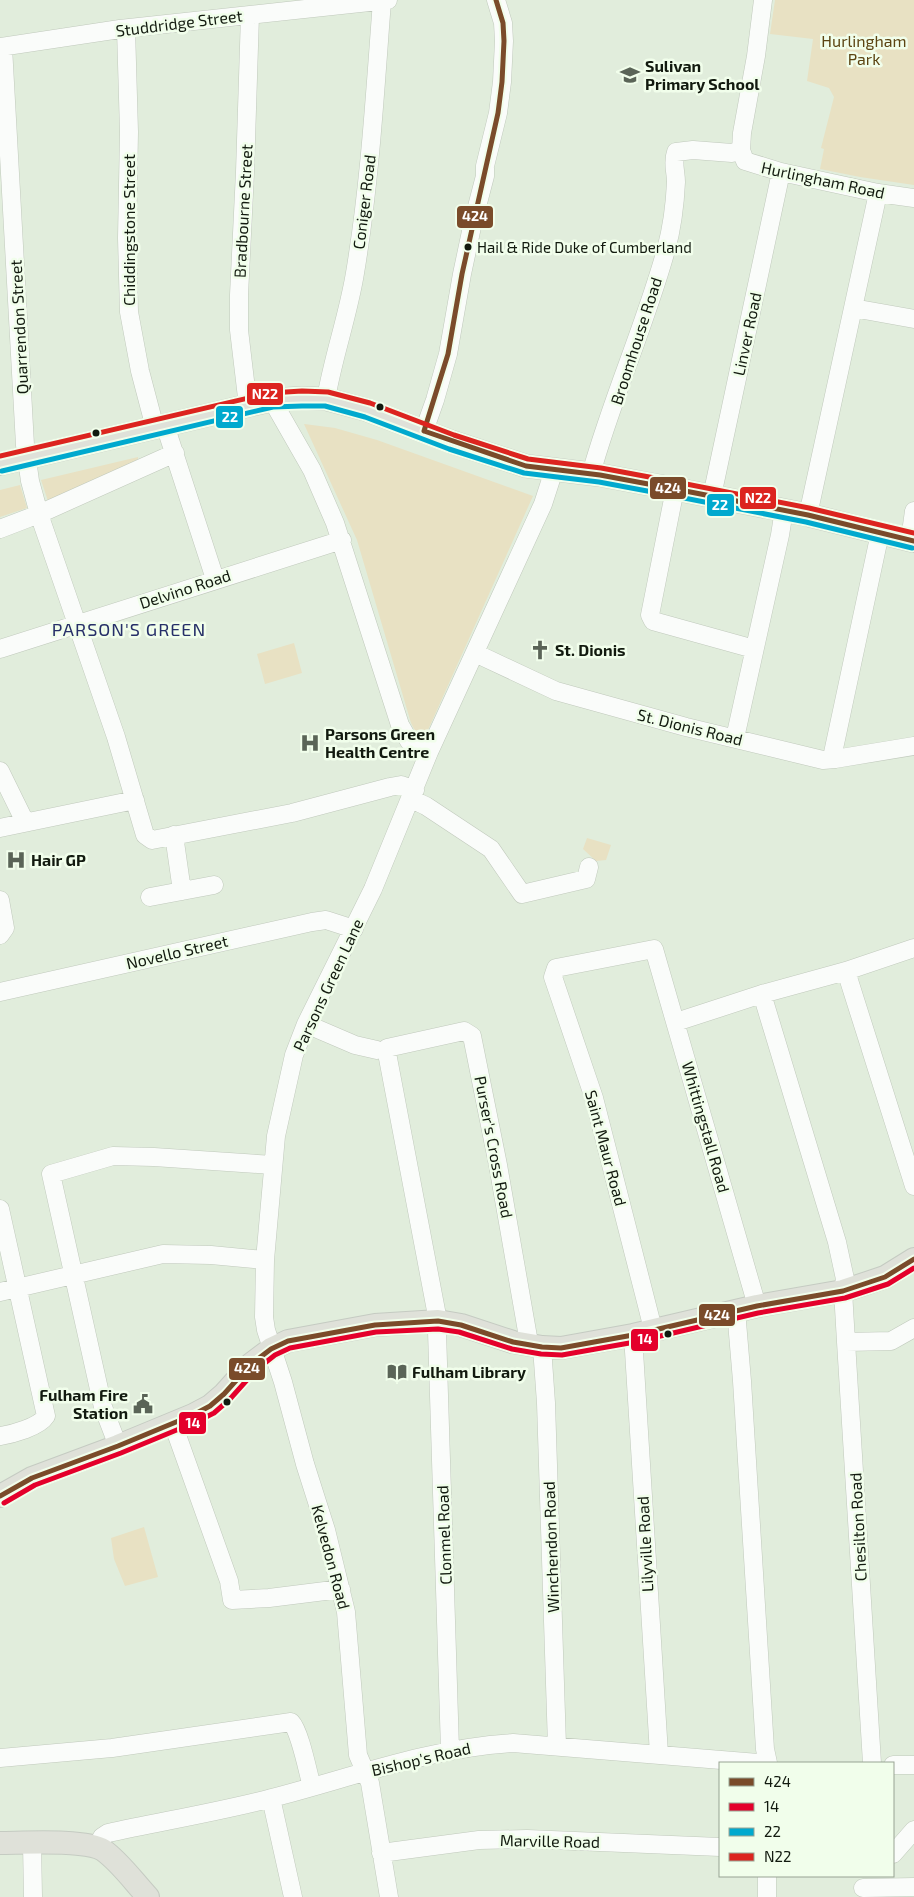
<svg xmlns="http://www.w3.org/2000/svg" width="914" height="1897" font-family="'Exo 2',sans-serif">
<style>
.green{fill:#e8e1c3}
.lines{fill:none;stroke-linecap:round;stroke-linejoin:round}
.minor-casing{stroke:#c0c9bc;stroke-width:19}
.major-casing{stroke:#c5cbc2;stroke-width:24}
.minor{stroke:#fafcfa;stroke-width:18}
.major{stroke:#dfe1d9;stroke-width:22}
.bus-1-casing{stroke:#f1feeb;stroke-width:9}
.bus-2-casing{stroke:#f1feeb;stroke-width:9}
.bus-3-casing{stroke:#f1feeb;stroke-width:9}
.bus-4-casing{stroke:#f1feeb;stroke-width:9}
.bus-1{stroke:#7a4b2a;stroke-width:5}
.bus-2{stroke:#e4002b;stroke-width:5}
.bus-3{stroke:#00a9ce;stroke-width:5}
.bus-4{stroke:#dc241f;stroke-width:5}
.bus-dot{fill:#121a0f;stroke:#f1feeb;stroke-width:2}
.labels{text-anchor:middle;stroke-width:5;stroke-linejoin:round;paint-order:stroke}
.bus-label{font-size:15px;fill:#121a0f;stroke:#f1feeb;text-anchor:start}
.street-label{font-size:16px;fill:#121a0f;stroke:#f1feeb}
.park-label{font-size:16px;fill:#5c4412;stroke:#f1feeb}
.poi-label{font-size:16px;font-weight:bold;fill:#121a0f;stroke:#f1feeb;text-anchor:start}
.neighbourhood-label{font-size:18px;letter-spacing:1px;fill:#262f68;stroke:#f1feeb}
.line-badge{stroke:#f1feeb;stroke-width:2}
.badge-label{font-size:14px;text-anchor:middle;font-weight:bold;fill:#fff}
</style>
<rect width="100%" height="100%" fill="#e1eddc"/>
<!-- green -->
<path class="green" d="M775 0H914V185L860 177 820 169 824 149 821 148 834 97 829 88 807 81 813 39 770 34Z
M304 424 335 428 377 440 533 496 428 730 422 736 416 733 411 723 357 540Z
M138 457V459L135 461 73 492 48 501 41 480Z
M20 485 27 508 0 517V490Z
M294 643 302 673 265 684 257 654Z
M587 838 611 845 606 860 596 861 583 849Z
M144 1527 158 1577 125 1586 114 1559 111 1538Z"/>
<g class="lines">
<defs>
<path id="minor" d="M763 0 756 56 742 133 741 150 745 161 781 172 878 193 914 198
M126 29 129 132 127 238 129 312 140 371 155 428
M0 47 120 29 388 0
M3 47 25 445 30 481 39 514 116 737 145 835 152 840 292 813 390 787 401 785 415 790
M853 308 914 319
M326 399C333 357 348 316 355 273 370 183 375 92 382 1
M272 400 312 470 335 523 400 725 409 741 429 752
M248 406 239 330V295L245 172 250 15
M165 425 215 579
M424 431 435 400 448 354 462 274 473 222 485 176V166L498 113 502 82 504 41 503 23 496 0
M591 474C612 398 645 326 666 250 672 228 675 204 676 182 676 171 672 163 676 152L693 150 732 153 741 150
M675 489 650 615 653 621 754 649
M712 496 781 172
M808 515 878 193
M0 529 39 514 175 453
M910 540 914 511
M0 649 342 540
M475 653 556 691 686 727 823 760 835 759 914 746
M735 738 780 535 784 510
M835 759 833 753 880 533
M0 771 25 822
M411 799 426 806 491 849 522 894 586 879 589 867
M0 828 135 800
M174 835 182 891 214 885
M150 897 182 891
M0 900 5 928 0 935
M846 971 914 1186
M0 992 312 922 326 920 354 929
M762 994 837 1242 845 1279 843 1291 846 1342 872 1763
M676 1022 762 994 846 971 914 948
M306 1024 355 1045 377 1050
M0 1209 46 1416C39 1427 13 1434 0 1436
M0 1292 163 1254 211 1255 265 1260
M736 1310 742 1381 765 1749 768 1763
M653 1329 594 1098 553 977 556 968 654 949 757 1306
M633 1335 659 1754
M846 1342 891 1341 914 1328
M542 1347 546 1403 557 1746
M173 1424 229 1581 232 1600 269 1598 341 1589
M118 1446 103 1407 51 1174 113 1156 154 1157 273 1165
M450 1750 437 1331 438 1321 387 1053V1048L464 1031 472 1036 498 1165 528 1337V1345
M0 1758 112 1748 291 1722C300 1731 308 1773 312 1787
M893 1765H914
M271 1798 293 1897
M32 1843 33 1897
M97 1847 102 1837 108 1833C163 1821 218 1812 272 1798 353 1777 429 1748 513 1743L758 1763
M381 1853 479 1840 527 1839 720 1847
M893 1854 914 1830
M863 1888 914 1887
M389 1897 370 1783 358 1755 346 1612 326 1530 305 1464 283 1382 266 1330 264 1317 265 1260 276 1136 294 1055 306 1024 373 889 429 752 543 504 554 470
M767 1897V1876"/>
<path id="major" d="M0 464 272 400 302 398 326 399 367 410 452 442 526 466 600 475 675 489 808 515 914 541
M0 1496 32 1478 118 1446 193 1415 210 1406 224 1394 251 1364 271 1349 288 1341 375 1325 438 1321 461 1325 513 1342 542 1347 561 1348 633 1335 757 1306 843 1291 885 1277 914 1259
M0 1843C22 1843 86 1839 103 1850 120 1862 134 1882 148 1897"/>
</defs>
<!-- minor casing -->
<use href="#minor" class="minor-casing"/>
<!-- major casing -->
<use href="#major" class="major-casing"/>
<!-- minor -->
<use href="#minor" class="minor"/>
<!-- major -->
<use href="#major" class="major"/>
<defs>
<path id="bus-1" d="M424 431 526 466 600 475 675 489 808 515 914 541
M424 431 448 354 462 274 498 113 502 82 504 41 503 23 496 0
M0 1496 32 1478 118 1446 193 1415 210 1406 224 1394 251 1364 271 1349 288 1341 375 1325 438 1321 461 1325 513 1342 542 1347 561 1348 633 1335 757 1306 843 1291 885 1277 914 1259"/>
<path id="bus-2" d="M4 1503 35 1485 121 1453 196 1422 214 1413 230 1399 256 1370 275 1355 290 1348 376 1332 438 1329 459 1332 512 1349 541 1354 562 1355 635 1342 758 1313 845 1298 888 1284 914 1268"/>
<path id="bus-3" d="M2 471 273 407 302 406H325L365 417 449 449 524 473 599 482 674 496 806 522 912 548"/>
<path id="bus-4" d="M0 456 270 393 302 391 328 392 370 403 454 435 528 459 601 468 676 482 809 508 914 533"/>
</defs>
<!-- bus-1 casing -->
<use href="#bus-1" class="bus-1-casing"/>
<!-- bus-2 casing -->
<use href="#bus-2" class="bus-2-casing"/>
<!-- bus-3 casing -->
<use href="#bus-3" class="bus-3-casing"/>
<!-- bus-4 casing -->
<use href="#bus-4" class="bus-4-casing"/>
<!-- bus-1 -->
<use href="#bus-1" class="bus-1"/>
<!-- bus-2 -->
<use href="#bus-2" class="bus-2"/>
<!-- bus-3 -->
<use href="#bus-3" class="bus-3"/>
<!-- bus-4 -->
<use href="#bus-4" class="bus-4"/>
</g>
<!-- icons -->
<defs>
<symbol id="school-bare" viewBox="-9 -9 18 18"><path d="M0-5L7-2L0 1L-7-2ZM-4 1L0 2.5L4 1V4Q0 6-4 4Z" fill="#5a6457" stroke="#f1feeb" stroke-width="2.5" paint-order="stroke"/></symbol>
<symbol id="church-bare" viewBox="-9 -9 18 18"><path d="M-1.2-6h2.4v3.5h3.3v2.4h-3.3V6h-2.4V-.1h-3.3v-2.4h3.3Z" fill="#5a6457" stroke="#f1feeb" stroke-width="2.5" paint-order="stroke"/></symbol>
<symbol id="hospital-bare" viewBox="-9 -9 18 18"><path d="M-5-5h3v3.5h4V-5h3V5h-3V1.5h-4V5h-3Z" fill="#5a6457" stroke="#f1feeb" stroke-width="2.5" paint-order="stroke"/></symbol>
<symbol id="library-bare" viewBox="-9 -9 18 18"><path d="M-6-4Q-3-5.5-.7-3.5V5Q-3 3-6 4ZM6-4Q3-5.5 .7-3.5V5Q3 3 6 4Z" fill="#5a6457" stroke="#f1feeb" stroke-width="2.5" paint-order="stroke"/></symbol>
<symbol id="civic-bare" viewBox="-9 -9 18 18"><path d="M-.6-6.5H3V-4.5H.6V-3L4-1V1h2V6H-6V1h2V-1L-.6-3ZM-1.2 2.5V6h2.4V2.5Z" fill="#5a6457" stroke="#f1feeb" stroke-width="2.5" paint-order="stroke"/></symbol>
</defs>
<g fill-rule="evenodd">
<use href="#school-bare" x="616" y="61" width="28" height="28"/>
<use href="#church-bare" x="526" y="636" width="28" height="28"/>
<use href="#hospital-bare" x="296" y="729" width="28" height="28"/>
<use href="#hospital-bare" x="2" y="846" width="28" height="28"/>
<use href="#library-bare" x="383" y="1358" width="28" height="28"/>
<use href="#civic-bare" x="129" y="1390" width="28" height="28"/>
</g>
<!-- markers -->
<g class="bus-dot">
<circle cx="468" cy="247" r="4.5"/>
<circle cx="380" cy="407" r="4.5"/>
<circle cx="96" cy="433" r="4.5"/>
<circle cx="668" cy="1334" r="4.5"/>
<circle cx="227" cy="1402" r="4.5"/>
</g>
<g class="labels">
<!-- bus labels -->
<g class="bus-label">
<text x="477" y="253">Hail &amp; Ride Duke of Cumberland</text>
</g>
<!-- street labels -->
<g class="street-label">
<text transform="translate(179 23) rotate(-7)" y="6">Studdridge Street</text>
<text transform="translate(823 180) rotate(12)" y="6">Hurlingham Road</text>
<text transform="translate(364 202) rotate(-83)" y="6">Coniger Road</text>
<text transform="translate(243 211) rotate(-87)" y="6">Bradbourne Street</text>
<text transform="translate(129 230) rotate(-90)" y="6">Chiddingstone Street</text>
<text transform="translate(19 327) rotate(-93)" y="6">Quarrendon Street</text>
<text transform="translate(747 334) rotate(-78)" y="6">Linver Road</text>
<text transform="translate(636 341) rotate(-72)" y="6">Broomhouse Road</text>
<text transform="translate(185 589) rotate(-18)" y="6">Delvino Road</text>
<text transform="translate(690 727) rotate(14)" y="6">St. Dionis Road</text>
<text transform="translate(177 952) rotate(-13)" y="6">Novello Street</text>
<text transform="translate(328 985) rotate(-65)" y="6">Parsons Green Lane</text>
<text transform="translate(706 1127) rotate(74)" y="6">Whittingstall Road</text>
<text transform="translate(494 1147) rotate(79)" y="6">Purser's Cross Road</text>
<text transform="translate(606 1148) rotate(75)" y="6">Saint Maur Road</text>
<text transform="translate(858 1527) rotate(-93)" y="6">Chesilton Road</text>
<text transform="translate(444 1535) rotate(-92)" y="6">Clonmel Road</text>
<text transform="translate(645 1544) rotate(-93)" y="6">Lilyville Road</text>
<text transform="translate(551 1547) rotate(-92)" y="6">Winchendon Road</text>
<text transform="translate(331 1557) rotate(75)" y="6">Kelvedon Road</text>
<text transform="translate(421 1759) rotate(-13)" y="6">Bishop's Road</text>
<text transform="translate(550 1841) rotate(1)" y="6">Marville Road</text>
</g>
<!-- park labels -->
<g class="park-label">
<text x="864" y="47">Hurlingham<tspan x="864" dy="18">Park</tspan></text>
</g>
<!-- poi labels -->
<g class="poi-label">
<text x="645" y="72">Sulivan<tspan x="645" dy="18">Primary School</tspan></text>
<text x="555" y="656">St. Dionis</text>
<text x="325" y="740">Parsons Green<tspan x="325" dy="18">Health Centre</tspan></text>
<text x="31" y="866">Hair GP</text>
<text x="412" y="1378">Fulham Library</text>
<text x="128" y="1401" text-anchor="end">Fulham Fire<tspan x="128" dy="18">Station</tspan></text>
</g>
<!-- neighbourhood labels -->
<g class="neighbourhood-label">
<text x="129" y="636">PARSON'S GREEN</text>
</g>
</g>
<g class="line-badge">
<rect x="456" y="205" width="38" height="24" rx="5" fill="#7a4b2a"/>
<rect x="246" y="382" width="38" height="24" rx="5" fill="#dc241f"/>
<rect x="215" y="405" width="29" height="24" rx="5" fill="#00a9ce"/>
<rect x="649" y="476" width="38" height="24" rx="5" fill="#7a4b2a"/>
<rect x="739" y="486" width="38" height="24" rx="5" fill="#dc241f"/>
<rect x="706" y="493" width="29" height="24" rx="5" fill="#00a9ce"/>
<rect x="698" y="1303" width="38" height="24" rx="5" fill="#7a4b2a"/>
<rect x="630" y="1328" width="29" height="24" rx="5" fill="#e4002b"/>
<rect x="228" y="1357" width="38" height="24" rx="5" fill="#7a4b2a"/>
<rect x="178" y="1411" width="29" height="24" rx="5" fill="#e4002b"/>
</g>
<g class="badge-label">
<text x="475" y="221">424</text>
<text x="265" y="399">N22</text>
<text x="230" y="422">22</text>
<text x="668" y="493">424</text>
<text x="758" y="503">N22</text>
<text x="720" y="510">22</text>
<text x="717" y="1320">424</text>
<text x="645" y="1344">14</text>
<text x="247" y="1373">424</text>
<text x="193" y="1428">14</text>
</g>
<!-- legend -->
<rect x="719" y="1762" width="175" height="115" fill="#f1feeb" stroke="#98a393"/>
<rect x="729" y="1778" width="25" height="8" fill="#7a4b2a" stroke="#98a393"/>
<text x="764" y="1787" font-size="15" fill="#121a0f">424</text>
<rect x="729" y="1803" width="25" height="8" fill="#e4002b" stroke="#98a393"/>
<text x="764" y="1812" font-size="15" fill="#121a0f">14</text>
<rect x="729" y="1828" width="25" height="8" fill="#00a9ce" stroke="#98a393"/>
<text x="764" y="1837" font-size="15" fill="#121a0f">22</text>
<rect x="729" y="1853" width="25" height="8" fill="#dc241f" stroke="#98a393"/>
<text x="764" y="1862" font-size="15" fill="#121a0f">N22</text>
</svg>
